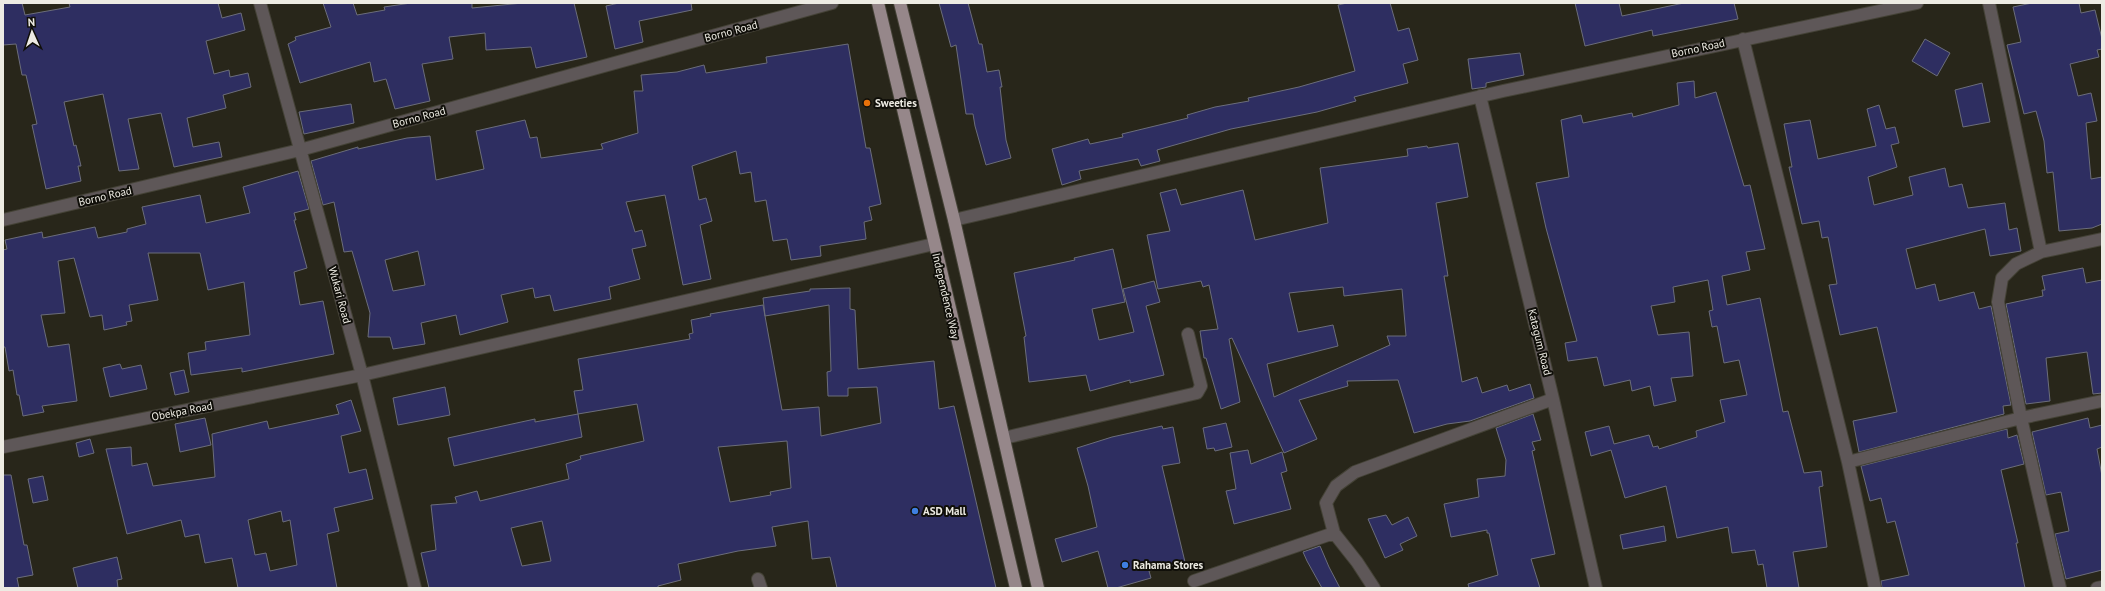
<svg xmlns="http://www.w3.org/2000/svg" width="2105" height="591" font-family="'PT Sans',sans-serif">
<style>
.building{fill:#2e2e61;stroke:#6b6d7a;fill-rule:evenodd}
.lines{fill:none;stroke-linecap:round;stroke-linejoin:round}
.minor-casing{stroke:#444236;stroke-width:14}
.major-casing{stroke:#444236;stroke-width:14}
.minor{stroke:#5e5758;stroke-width:12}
.major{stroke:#96878a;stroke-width:12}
.food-dot{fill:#e8710a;stroke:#100f09;stroke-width:1.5}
.shop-dot{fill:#3f7fe0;stroke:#100f09;stroke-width:1.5}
.labels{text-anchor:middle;stroke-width:4;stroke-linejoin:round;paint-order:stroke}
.street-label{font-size:11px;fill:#edebe3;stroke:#100f09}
.poi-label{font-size:11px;font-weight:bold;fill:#edebe3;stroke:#100f09;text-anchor:start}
</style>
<rect width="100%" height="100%" fill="#28261a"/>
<!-- building -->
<path class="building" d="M3 3H22L25 15 70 7 69 3H218L222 18 241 13 245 30 206 41 214 74 229 70 230 77 248 73 251 87 223 95 226 108 187 118 193 147 219 142 222 157 174 167 161 113 128 119 139 169 119 171 103 94 64 102 74 146 76 145 81 166H78L81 181 46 189 32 125 37 124 26 75H22L16 44 3 45Z
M323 3H353L357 15 385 10 384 7 411 3H472V8L523 3H574L587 57 536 68 531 47 486 50 485 33 449 37 453 59 422 64 430 101 395 109 386 79 374 82 370 62 300 83 288 44 296 40 295 37 331 27Z
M619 3H691L692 10 639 21 643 42 615 49 606 6Z
M939 3H968L979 44H982L987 72 999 70 1002 87H1000L1006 140 1011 158 986 165 975 126 973 114H966L956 45 951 47Z
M1347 3H1390L1398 31 1409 28 1418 60 1403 64 1408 83 1354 97 1356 101 1317 112 1231 129 1157 150 1160 161 1141 166 1138 159 1079 171 1081 179 1062 185 1052 149 1088 139 1090 144 1123 137 1122 134 1188 118 1187 115 1215 107 1249 101 1248 98 1299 87 1355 71 1338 5Z
M1575 3H1619L1622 16 1684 3H1734L1738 19 1653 36 1652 30 1585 46Z
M2032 3H2079L2081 13 2095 10 2102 39V49L2097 50 2099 57 2070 64 2078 96 2091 93 2097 121 2086 123 2091 179 2102 177V224L2092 228 2059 231 2053 172 2047 173 2044 141 2036 111 2024 114 2007 45 2021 42 2013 7Z
M1925 39 1950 53 1937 76 1912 61Z
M848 44 866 148H870L881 204 869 207 872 220 864 222 866 239 820 246 821 256 791 260 787 239 773 241 766 200 755 202 751 172 740 174 736 151 692 166 699 200 706 198 712 221 700 225 711 279 683 285 665 195 626 202 635 232 642 230 646 246 632 249 640 279 609 287 611 299 554 311 550 295 535 298 533 288 501 295 508 322 460 335 456 315 421 323 425 344 393 349 390 337H368L370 313 352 251 344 252 334 202 323 205 311 161 358 147V149L407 138 430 136 436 180 484 169 476 131 525 120 530 138 537 137 541 158 603 149 601 144 638 133 634 91H643L641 75 677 72 704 65 706 73 767 63 766 57ZM418 251 425 285 393 291 385 260Z
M1520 53 1524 75 1486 83V87L1472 89 1468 59Z
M1694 81 1695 98 1716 92 1744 186 1750 185 1765 249 1746 252 1750 270 1722 276 1727 305 1760 298 1783 412 1788 411 1804 473 1821 471 1823 486 1819 487 1827 547 1793 552 1799 588H1767L1763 564 1758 565 1755 550 1732 553 1728 527 1677 538 1666 486 1625 498 1611 450 1591 456 1585 432 1609 426 1614 444 1649 435 1653 447 1658 446 1659 449 1697 437 1696 431 1725 422 1720 400 1747 395 1739 360 1724 363 1717 326 1712 327 1709 311 1713 310 1708 280 1673 287 1675 302 1651 306 1658 335 1689 332 1693 376 1671 378 1676 401 1654 406 1650 386 1632 391 1630 380 1604 386 1597 357 1568 361 1565 343 1577 341 1546 228 1536 183 1569 177 1561 120 1581 115 1583 123 1632 113 1633 117 1679 105 1677 83Z
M1982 83 1990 122 1963 127 1955 90Z
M351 104 354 123 304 134 299 112Z
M1879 105 1886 129 1895 127 1899 143 1891 145 1897 167 1868 177 1874 205 1913 195 1909 177 1945 168 1949 187 1962 184 1968 208 2005 203 2009 230 2017 228 2021 251 1990 256 1985 229 1906 249 1916 289 1935 284 1939 301 1974 292 1979 309 1991 306 2011 405 2003 406 2004 414 1859 452 1853 421 1897 412 1877 327 1840 335 1829 285 1837 284 1828 237 1822 238 1819 221 1802 224 1789 167H1792L1784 124 1810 120 1818 159 1876 146 1867 109Z
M1458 143 1468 197 1436 203 1448 276H1444L1462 382 1477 377 1482 393 1507 385 1509 391 1530 384 1534 398 1470 421 1447 424 1414 433 1398 380 1347 381 1348 386 1299 400 1317 439 1284 453 1232 338 1229 339 1240 402 1221 409 1206 358H1204L1200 331 1218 329 1209 285 1203 287 1201 281 1158 289 1147 235 1170 231 1160 193 1176 189 1181 205 1243 190 1255 240 1328 223 1320 168 1408 156 1407 149 1427 146 1428 148ZM1343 287 1344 296 1402 289 1406 336H1387L1390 345 1274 397 1267 364 1338 346 1333 325 1298 332 1289 293Z
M298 171 309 209 294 213 296 220H294L307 268 294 272 300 305 323 301 334 354 242 372V368L191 375 188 353 206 350 205 342 250 335 244 282 208 290 200 253H148L158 300 129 305 132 321 126 322 127 325 104 330 102 315 90 317 74 258 58 261 65 313 41 315 48 347 69 344 77 401 42 406 44 412 23 416 19 395H17L13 370 9 371 5 347H3V250L7 249 5 240 42 232 43 238 95 227 98 238 127 232V229L146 224 142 207 200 195 206 223 250 213 243 187Z
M1113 249 1125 302 1092 309 1099 340 1134 332 1123 289 1154 281 1160 302 1146 306 1164 375 1130 383V380L1090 391 1086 375 1029 382 1024 337 1026 336 1014 273 1075 260 1074 258Z
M2083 268 2086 283 2102 280V393L2093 394 2087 352 2046 358 2050 401 2026 404 2006 304 2043 296 2042 290H2045L2042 276Z
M850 288V309L855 310 858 369 934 361 939 409 954 406 996 588H837L830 557 812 559 808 521 772 527 776 546 738 551 678 564 681 580 658 586V588H429L421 553 436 550 431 505 457 503 455 497 477 491 480 501 569 479 566 464 581 459 580 456 644 441 637 404 578 414 574 391 583 390 578 359 690 339 689 334 693 333 691 320 711 316 710 314 763 305 782 410 819 407 821 436 881 423 877 387 848 388V396H828L827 372 831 371 829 305 765 316 763 298 810 291V289ZM787 441 791 488 770 492 771 495 730 502 718 447ZM542 521 551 561 522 566 511 528Z
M120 364 122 369 141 365 147 389 110 397 103 368Z
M184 370 189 392 175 395 170 373Z
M445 387 450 415 398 425 393 398Z
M351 400 361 431 341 436 349 473 366 469 373 499 334 508 339 531 327 534 337 588H238L232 558 205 563 199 534 185 537 181 520 127 534 106 449 131 447 132 466 147 463 153 486 215 477 212 434 267 421 269 429 339 414 336 405ZM281 511 283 522 290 520 297 565 270 571 266 553 255 555 248 520Z
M578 414 582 437 454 466 448 438 535 419V422Z
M1533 414 1541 440 1532 442 1535 450 1532 451 1555 554 1531 559 1540 588H1469L1468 584 1498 575 1489 533H1487V530L1451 537 1444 504 1479 497 1477 479 1505 476 1506 460 1496 428Z
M205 418 211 445 180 452 175 424Z
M2088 418 2090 428 2102 425V447L2097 449 2102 476V570L2066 579 2055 534 2069 531 2061 492 2046 495 2032 432Z
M1226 423 1232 447 1215 451 1214 448 1207 449 1203 428Z
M1162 426 1163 429 1173 427 1180 463 1162 466 1185 562 1149 571 1151 578 1116 588H1108L1098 551 1062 562 1055 539 1097 527 1088 486 1077 448 1112 437Z
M2007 429 2008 438 2017 435 2024 464 2001 470 2018 543H2016L2025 588H1882L1881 581 1909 575 1895 521 1887 523 1881 498 1870 501 1861 466Z
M90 439 94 453 79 457 76 443Z
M1248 450 1251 464 1282 452 1287 471 1281 473 1291 509 1234 524 1226 491 1236 489 1230 453Z
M3 475H11L24 545H27L33 575 17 578 19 588H3Z
M43 476 48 500 33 503 28 479Z
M1386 515 1392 525 1408 517 1417 536 1400 544 1403 550 1385 558 1368 519Z
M1664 526 1666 541 1623 549 1620 535Z
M1320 546 1329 567 1340 588H1322L1307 561 1303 552Z
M117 557 122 579 117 580 118 588H78L73 568Z"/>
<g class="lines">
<defs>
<path id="minor" d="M260 3 362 375 415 588
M1989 3 2041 252
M1743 39 1848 462 1875 588
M1480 96 1553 399 1596 588
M3 220 300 150 832 3
M954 220 1503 91 1917 3
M1004 438 1197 393 1201 386 1188 334
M3 447 362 375 934 244
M1848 462 2021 418 2102 401
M1334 533 1357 562 1374 588
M758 579 761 588
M1194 581 1334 533 1326 503 1336 486 1355 472 1553 399
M2060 588 2021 418 1998 302 2002 278 2016 264 2041 252 2102 239
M2097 588 2102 587"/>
<path id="major" d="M878 3 1016 588
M900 3 954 220 1038 588"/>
</defs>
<!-- minor casing -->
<use href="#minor" class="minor-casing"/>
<!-- major casing -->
<use href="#major" class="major-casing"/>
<!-- minor -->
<use href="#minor" class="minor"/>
<!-- major -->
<use href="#major" class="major"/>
</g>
<!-- markers -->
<circle class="food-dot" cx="867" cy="103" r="4"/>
<g class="shop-dot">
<circle cx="915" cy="511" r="4"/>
<circle cx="1125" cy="565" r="4"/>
</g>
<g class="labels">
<!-- street labels -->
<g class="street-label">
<text transform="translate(731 31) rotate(-15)" y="4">Borno Road</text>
<text transform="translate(1698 48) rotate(-12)" y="4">Borno Road</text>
<text transform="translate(419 117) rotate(-15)" y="4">Borno Road</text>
<text transform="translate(105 196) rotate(-13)" y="4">Borno Road</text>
<text transform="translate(340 295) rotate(75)" y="4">Wukari Road</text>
<text transform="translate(946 296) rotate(77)" y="4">Independence Way</text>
<text transform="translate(1540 342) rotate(76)" y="4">Katagum Road</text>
<text transform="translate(182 411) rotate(-11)" y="4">Obekpa Road</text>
</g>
<!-- poi labels -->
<g class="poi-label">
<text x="875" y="107">Sweeties</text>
<text x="923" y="515">ASD Mall</text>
<text x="1133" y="569">Rahama Stores</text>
</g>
</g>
<!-- border -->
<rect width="2105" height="591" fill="none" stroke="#edebe3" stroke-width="8"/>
<!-- north arrow -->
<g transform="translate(32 32) rotate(357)" stroke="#100f09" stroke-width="3" paint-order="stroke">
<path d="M0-3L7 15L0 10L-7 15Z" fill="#edebe3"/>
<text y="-6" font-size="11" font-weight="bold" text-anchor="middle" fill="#edebe3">N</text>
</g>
</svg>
